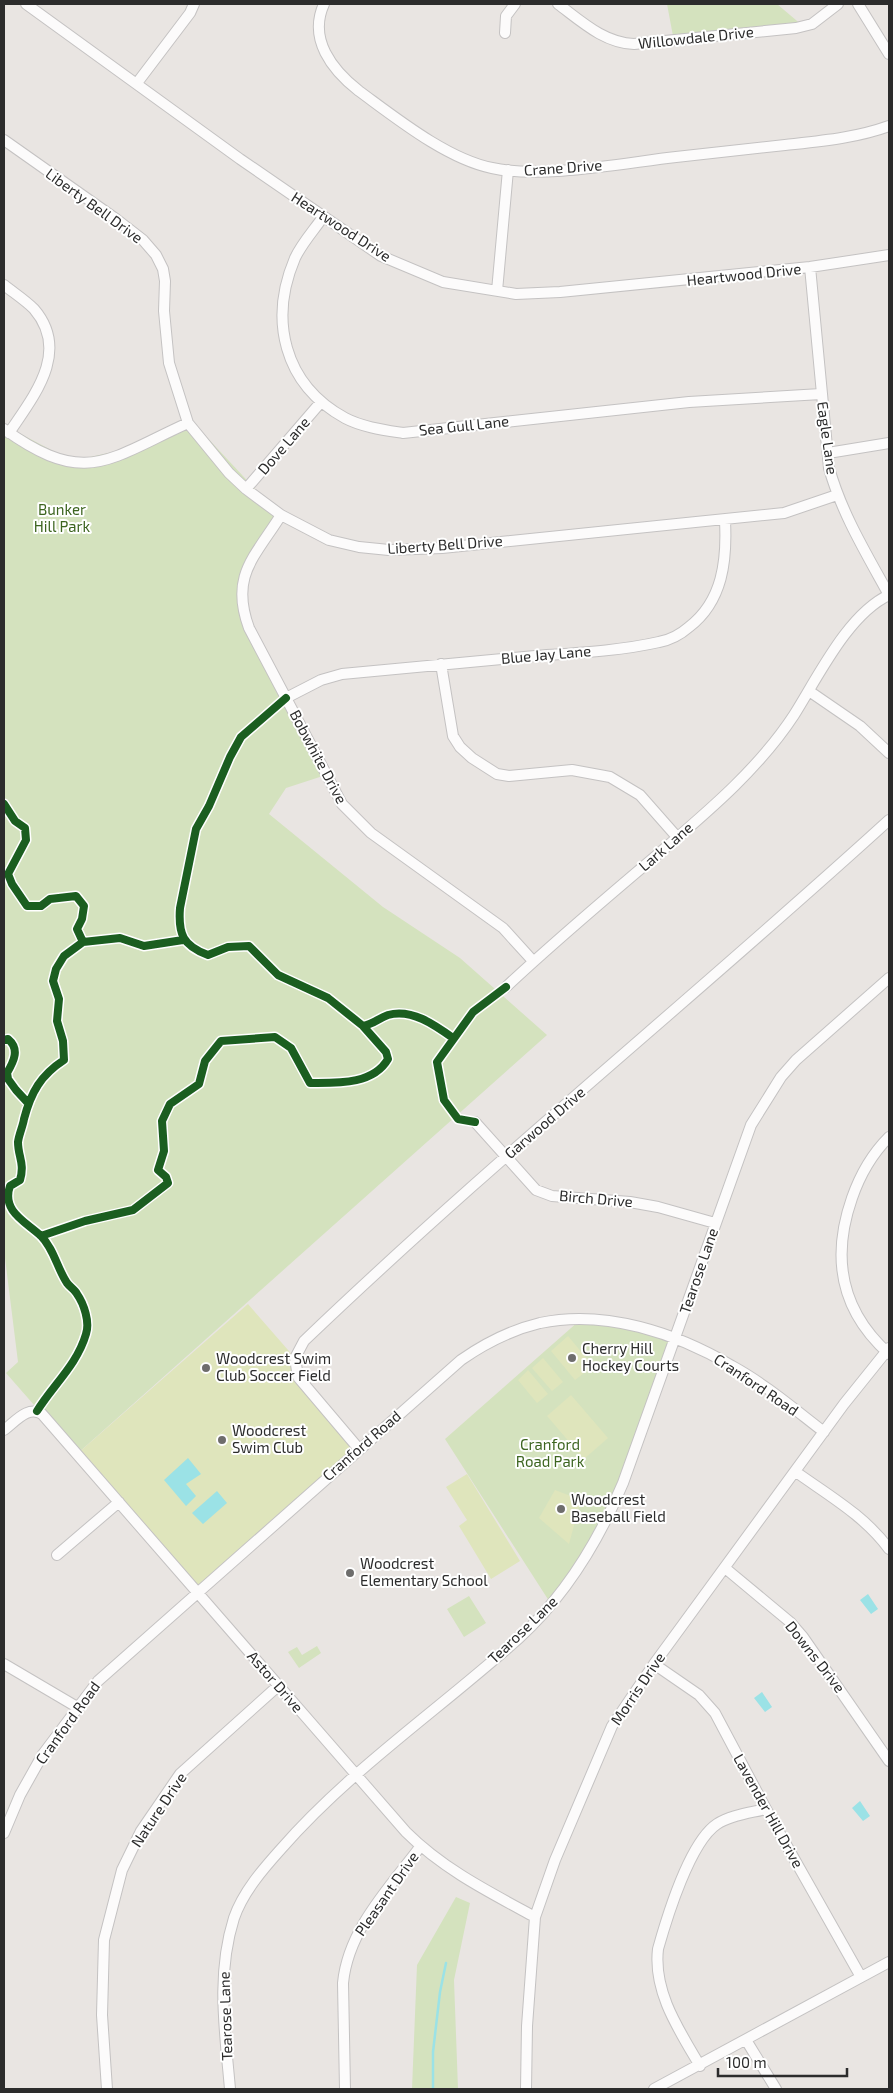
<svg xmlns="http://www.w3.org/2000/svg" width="893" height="2093" font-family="'Exo 2',sans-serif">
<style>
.green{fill:#d4e2be}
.pitch{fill:#dfe5bc}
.water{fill:#9be2e6}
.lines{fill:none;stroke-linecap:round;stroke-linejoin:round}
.stream{stroke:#9be2e6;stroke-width:2.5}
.minor-casing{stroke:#c4c2c2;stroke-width:12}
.minor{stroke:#fcfbfb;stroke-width:10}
.cycleway-casing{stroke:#fff;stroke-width:11}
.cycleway{stroke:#1b5e20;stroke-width:8}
.poi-dot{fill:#6e6d6c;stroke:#fff;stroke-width:2}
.labels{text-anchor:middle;stroke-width:4;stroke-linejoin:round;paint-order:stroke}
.street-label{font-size:15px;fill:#2c2c2c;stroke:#fff}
.park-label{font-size:15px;fill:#3d6520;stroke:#fff}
.poi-label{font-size:15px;fill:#2c2c2c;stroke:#fff;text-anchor:start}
</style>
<rect width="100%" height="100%" fill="#e9e5e2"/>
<!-- green -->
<path class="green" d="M667 4H777L803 26 673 36Z
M188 417 281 517 247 576 244 614 329 774 286 788 269 814 383 907 460 958 547 1035 77 1454 6 1373 18 1362 4 1250V425L72 461 153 443Z
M579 1321H597L676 1339 609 1518 551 1604 445 1439Z
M469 1596 486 1623 464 1637 447 1609Z
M317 1646 321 1653 299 1668 288 1652 297 1647 302 1655Z
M456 1897 470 1903 454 1980 458 2089H412L417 1965Z"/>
<!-- pitch -->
<path class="pitch" d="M248 1304 295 1358V1369L359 1449 197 1592 77 1454Z
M568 1336 593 1366 575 1380 551 1351Z
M543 1358 563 1382 552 1391 532 1368Z
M528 1370 548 1394 537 1403 518 1380Z
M571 1395 608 1438 584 1459 547 1416Z
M467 1474 520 1561 491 1579 459 1526 467 1520 446 1487Z
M555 1490 581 1500 569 1544 539 1518Z"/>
<!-- water -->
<path class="water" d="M188 1458 201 1474 186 1484 196 1496 186 1506 164 1480Z
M217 1491 227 1503 203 1524 192 1513Z
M868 1594 878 1609 871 1614 860 1600Z
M762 1692 772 1707 765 1712 754 1698Z
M860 1801 870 1816 863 1821 852 1808Z"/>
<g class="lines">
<!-- stream -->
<path class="stream" d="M433 2089V2052L440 1992 446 1963"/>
<defs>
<path id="minor" d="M26 4 240 159 381 256 443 282 516 294 560 292 810 267 889 255
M324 4C308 39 332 70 359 91 396 118 447 159 492 168 543 179 623 163 676 157 713 153 749 149 785 145 821 141 856 138 889 126
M558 4C581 21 604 43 634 44L796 28 812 24 838 4
M858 4 889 54
M505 33 506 16 515 4
M137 83 190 13 194 4
M4 140 116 219 143 240 156 255 163 269 165 281 164 311 169 363 188 423 229 473 246 489 281 515 329 540 359 547 389 550 442 548 784 513 837 495
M323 217C314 230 302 243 295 258 269 319 283 384 345 418 362 427 384 430 403 433L689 402 821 394
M810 267 829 468C842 514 866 553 889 595
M4 285C14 293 25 300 34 309 71 352 33 397 9 433
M497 291 508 170
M4 429C86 488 108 459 188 423
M828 453 889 443
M246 489 321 402
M281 515C254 558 230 576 249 628L342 804 371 833 503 928 533 961
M441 664 453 736 460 747 472 758 497 774 509 776 572 770 610 777 640 795 677 837
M809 691 860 726 889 753
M286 698 321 680 342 674C406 668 470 662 535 656 576 653 619 651 659 642 670 640 681 634 689 627 723 601 727 560 725 521
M506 987C555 941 606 898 657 855 706 813 758 770 794 715 818 677 848 614 889 595
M475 1122 536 1190 552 1196 630 1202 658 1207 715 1223
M889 1137C872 1154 860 1175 852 1198 831 1258 841 1311 889 1354
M4 1430C15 1422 28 1405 42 1414L406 1832C443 1869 489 1892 535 1917
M359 1449 298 1377 295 1358 304 1341C493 1160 696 996 889 820
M796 1472C828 1495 865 1516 889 1549
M57 1555 119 1502
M725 1568 790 1622 803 1637 889 1761
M4 1664 77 1707
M654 1664 699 1695 715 1713 766 1809 861 1977
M4 1833 20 1795 43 1754 98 1681 461 1360C484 1344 511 1330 540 1323 605 1309 676 1333 732 1366 765 1384 794 1409 824 1432
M746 2040 776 2089
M700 2066C679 2030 653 1992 658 1949 667 1917 690 1842 717 1824 731 1815 750 1813 766 1809
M107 2089 102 2015 104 1940 122 1870 141 1831 180 1774 278 1686
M230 2089C225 2031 216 1975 234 1918 243 1892 263 1869 281 1849 351 1769 440 1709 519 1638 565 1596 599 1540 623 1483L751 1125 781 1077 796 1060 889 978
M345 2089 343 1983C348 1930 389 1888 420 1847
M526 2089 527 2026 535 1917 555 1860 612 1726 654 1664 844 1404 889 1348
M654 2089 889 1962"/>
</defs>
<!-- minor casing -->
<use href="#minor" class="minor-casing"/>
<!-- minor -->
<use href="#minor" class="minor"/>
<defs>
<path id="cycleway" d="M286 698 241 737 230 757 209 806 196 829 180 908C178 934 183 946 208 955L228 947 249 946 278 975 328 998 363 1026C374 1024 379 1018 388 1015 411 1008 435 1025 453 1038
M4 804 15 821 25 828 26 840 8 874 12 884 27 906H41L50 899 76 896 84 906 82 919 77 929 83 942
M4 1040 8 1039C20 1049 14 1061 7 1073L8 1079 16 1090 28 1103
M475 1122 458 1119 444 1100 437 1062 473 1012 506 987
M41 1236 85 1221 133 1210 168 1183 166 1177 158 1170 164 1151 162 1121 170 1104 199 1084 205 1061 221 1041 275 1037 291 1048 310 1083C337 1083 373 1085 388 1059L386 1052 363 1026
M37 1411C53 1385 77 1365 86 1334 90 1322 84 1304 77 1294 75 1290 70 1287 67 1283 57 1268 54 1249 41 1236 26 1222 1 1211 10 1186L20 1180C25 1163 18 1157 18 1142 19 1134 23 1126 24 1119 31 1092 41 1075 64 1060L63 1041 57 1021 59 999 53 981 56 969 64 956 83 942 120 938 144 946 183 940"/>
</defs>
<!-- cycleway casing -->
<use href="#cycleway" class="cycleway-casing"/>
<!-- cycleway -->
<use href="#cycleway" class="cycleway"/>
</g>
<!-- markers -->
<g class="poi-dot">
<circle cx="572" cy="1358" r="5"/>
<circle cx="206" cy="1368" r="5"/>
<circle cx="222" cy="1440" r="5"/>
<circle cx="561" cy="1509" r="5"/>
<circle cx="350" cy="1573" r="5"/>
</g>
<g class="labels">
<!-- street labels -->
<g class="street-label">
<text transform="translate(696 38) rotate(-6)" y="5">Willowdale Drive</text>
<text transform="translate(563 168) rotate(-4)" y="5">Crane Drive</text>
<text transform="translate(94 206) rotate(36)" y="5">Liberty Bell Drive</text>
<text transform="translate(341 227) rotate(33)" y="5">Heartwood Drive</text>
<text transform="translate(744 275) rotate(-6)" y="5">Heartwood Drive</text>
<text transform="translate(464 426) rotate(-6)" y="5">Sea Gull Lane</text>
<text transform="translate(827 438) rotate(82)" y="5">Eagle Lane</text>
<text transform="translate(284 446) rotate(-49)" y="5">Dove Lane</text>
<text transform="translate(445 545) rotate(-4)" y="5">Liberty Bell Drive</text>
<text transform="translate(546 655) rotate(-5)" y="5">Blue Jay Lane</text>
<text transform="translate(318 757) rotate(62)" y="5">Bobwhite Drive</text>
<text transform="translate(666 847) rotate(-41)" y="5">Lark Lane</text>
<text transform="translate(545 1123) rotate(-41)" y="5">Garwood Drive</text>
<text transform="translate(596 1199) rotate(5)" y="5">Birch Drive</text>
<text transform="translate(699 1271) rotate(-71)" y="5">Tearose Lane</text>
<text transform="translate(756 1385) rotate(34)" y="5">Cranford Road</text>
<text transform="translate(362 1446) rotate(-41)" y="5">Cranford Road</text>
<text transform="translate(523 1630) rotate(-44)" y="5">Tearose Lane</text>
<text transform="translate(815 1657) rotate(52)" y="5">Downs Drive</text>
<text transform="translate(275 1682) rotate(49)" y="5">Astor Drive</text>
<text transform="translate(638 1689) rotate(-56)" y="5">Morris Drive</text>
<text transform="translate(68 1723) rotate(-54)" y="5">Cranford Road</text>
<text transform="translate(159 1810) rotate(-56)" y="5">Nature Drive</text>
<text transform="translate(768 1811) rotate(61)" y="5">Lavender Hill Drive</text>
<text transform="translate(387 1894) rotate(-55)" y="5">Pleasant Drive</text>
<text transform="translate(226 2016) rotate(-92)" y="5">Tearose Lane</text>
</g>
<!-- park labels -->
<g class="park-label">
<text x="62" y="515">Bunker<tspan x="62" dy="17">Hill Park</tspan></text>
<text x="550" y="1450">Cranford<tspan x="550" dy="17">Road Park</tspan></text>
</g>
<!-- poi labels -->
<g class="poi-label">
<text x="582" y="1354">Cherry Hill<tspan x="582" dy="17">Hockey Courts</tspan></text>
<text x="216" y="1364">Woodcrest Swim<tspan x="216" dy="17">Club Soccer Field</tspan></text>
<text x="232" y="1436">Woodcrest<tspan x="232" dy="17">Swim Club</tspan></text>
<text x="571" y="1505">Woodcrest<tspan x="571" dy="17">Baseball Field</tspan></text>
<text x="360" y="1569">Woodcrest<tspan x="360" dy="17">Elementary School</tspan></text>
</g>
</g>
<!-- border -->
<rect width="893" height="2093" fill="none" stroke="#2c2c2c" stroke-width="10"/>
<!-- scale -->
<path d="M718 2068v8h129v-8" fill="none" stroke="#2c2c2c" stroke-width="2.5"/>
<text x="726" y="2068" font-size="15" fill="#2c2c2c" stroke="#ffffff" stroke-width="4" paint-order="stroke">100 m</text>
</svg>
